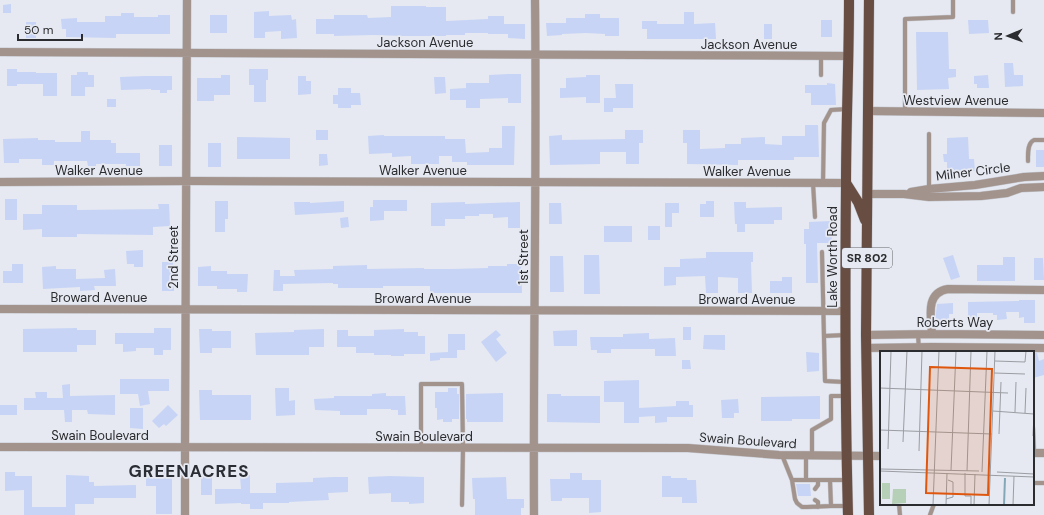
<svg xmlns="http://www.w3.org/2000/svg" width="1044" height="515" font-family="'DM Sans',sans-serif">
<style>
.building{fill:#c7d4f5}
.lines{fill:none;stroke-linecap:round;stroke-linejoin:round}
.service-casing{stroke:#c4c7ce;stroke-width:5}
.minor-casing{stroke:#c4c7ce;stroke-width:9}
.primary-casing{stroke:#c4c7ce;stroke-width:11}
.service{stroke:#a3938d;stroke-width:4}
.minor{stroke:#a3938d;stroke-width:8}
.primary{stroke:#684d43;stroke-width:10}
.labels{text-anchor:middle;stroke-width:3.5;stroke-linejoin:round;paint-order:stroke}
.shield{fill:#e6e9f1;stroke:#636569;stroke-width:1}
.shield-label{font-size:12px;font-weight:bold;fill:#2b2c2f}
.street-label{font-size:13px;fill:#2b2c2f;stroke:#e6e9f1}
.district-label{font-size:17px;font-weight:bold;letter-spacing:1px;fill:#2a2d33;stroke:#e6e9f1}
.inset-river{fill:none;stroke:#82a8b7;stroke-width:2}
.inset-road{fill:none;stroke:#9b9da3;stroke-width:1}
.view{fill:#df570e;fill-opacity:0.15;stroke:#df570e;stroke-width:2}
.inset-edge{fill:none;stroke:#2b2c2f;stroke-width:2}
</style>
<rect width="100%" height="100%" fill="#e6e9f1"/>
<!-- building -->
<path class="building" d="M11 4V13H3V5Z
M391 6H426V7H446V21L488 19V16H504V24H525V39L508 38V34H488V33H465V35H446V36H404L373 35 334 36V34H316V19H334V15H367L368 18 391 17Z
M269 11V16L291 15 292 20 296 19 297 38 281 39V31L265 32V38H254V12Z
M684 12H694V24L715 23 716 39H647V29H642V21H657V24H684Z
M121 13H134V17H158V15H170V34H116V38L66 37V29H62L61 19 77 18V22H105V16H121Z
M585 14H600V18H619V36H605V34L586 33 562 34V35L547 36 546 23H566V18H585Z
M210 15H227V33H210Z
M821 20H832V37H821Z
M968 20H988L989 33 969 34Z
M26 22H36V38H26Z
M764 24H772V39H764Z
M916 32H948L949 69H956V77L948 78 949 89 917 90Z
M1004 63H1013L1014 75H1023V86L1005 87Z
M7 69H17V72H36V73H57V96H43V84H17V86H7Z
M249 69H268V80H266V102H254V85H249Z
M77 72H88V75H94V87H85V96H71V75H77Z
M508 74H521V103H508V98L480 99V108H466V100H450V89L466 88V83H489V75Z
M221 75H230V95H214V101H197V78H221Z
M586 75H600V103H586V97L560 98V88H566V78L586 77Z
M988 75 989 88H977V84H974V76Z
M145 76H172V90H167V93H160V90H151V89L121 90 120 77Z
M298 76H306V81H311V94L298 95Z
M434 77H445L446 93 435 94Z
M827 83 835 84 836 105H811V93H805V85H827Z
M615 84H633V108H613V112H604V98H616Z
M338 88H351V93H360L361 105H351V108H338V104H333V95H338Z
M107 99H116V107H107Z
M805 125H818L819 157H794V160H738V165L687 164V143H683V130H700V149L725 148V144H741V138L765 137V144L782 145V136H805Z
M502 126H515L514 165H467V162H452V156H439V164H411V156L392 157V153L369 154 368 136 384 135V136H445V139H465L466 153 489 152V148H502Z
M316 130H328V140H316Z
M625 130H643V143H639V164H626V152H600V164L550 165 549 136 562 135V140L625 139Z
M81 131H90V140H111V143H116V153H140V166H126V164H96V166H88L87 161H54V165H42V159H19V163H4L3 139 38 138V140H55V142H81Z
M237 137 290 138V159H237Z
M968 137 969 159H974L975 171 954 172V169H947V162H944L943 154H947V138Z
M208 143H221V167H208Z
M159 145H172V166H159Z
M1036 150H1044V167H1036Z
M319 154H327L328 165 319 166Z
M5 199H17V220H5Z
M373 200H407V211H384V220L370 221V207H373Z
M215 201H228V219H225V232H215Z
M344 201V212L295 215 294 202H310V203Z
M706 201H714V217H700V204H706Z
M465 202V204L520 202V228H508V217L493 218V214H479V216H465V219H445V226H431V203Z
M734 202H746V208L782 207V220H774V224H745V232H737V224H735Z
M549 203H561L562 224H549Z
M665 203H679V213H672V227H665Z
M158 204H169L170 226 153 227V235L77 234V237H42V229L23 230V214H42V205H77V210L159 209Z
M348 217 349 227 341 228 340 218Z
M831 221 832 243H817L818 283H806V244H804V229H809V222Z
M604 226H632V242H604Z
M648 226H660V240H648Z
M143 250V267H134V264H127L126 251Z
M706 252H753V262H751L752 293H738V278L718 277V293H706L705 276 676 277V285L664 286V267H680V259L706 258Z
M584 255H599L600 294H584Z
M953 255 960 277 951 280 943 258Z
M550 256H563L564 292H550Z
M1003 257H1015V281H977V265H1003Z
M1034 258H1043L1044 280H1034Z
M162 262H173L174 291H162Z
M12 264H23V283H3V271H12Z
M507 264H521L522 293H430V286H383V288H338V284H333V283L283 284V291H273L274 270H280V276H295L294 270 333 269V266L367 265V269L424 268V269H451L488 268V266H507Z
M56 266V269H76V279L105 278 104 270 115 269 116 286H94L95 290 80 291V287L43 289 42 267Z
M211 266V271H227V274H248L247 292H237V289H217V286H198V267Z
M782 277H792V293H770V281H782Z
M1019 300H1035V323H1024V317L1019 318V312H1006L1007 319 997 320V315H993V313H977V320H968V302L1019 301Z
M953 303V314H949V321H936V313L937 304Z
M683 327H691V340H683Z
M77 328V330H96V345H77V352H23V329Z
M154 328H171V350H163V355H154V348H136V351L123 352V344H115V333H154Z
M199 329H212V331H231V348H212V353H200Z
M324 329V347H309V355H256L255 333 294 332V330Z
M404 329V332H418V336H425V354H404V356H391V355H374V353H356V347H337V330H348V336H374V330Z
M496 330 501 335 496 339 507 353 496 362 481 342Z
M577 330V346H554L553 331Z
M649 333V339L675 338 676 356H655V349H611V353H597V350H591L590 337H623V334Z
M448 334H465V350H457V358H440V360L430 361V353L448 352Z
M704 335H725V350L703 349Z
M806 352 819 353V371L807 372Z
M1033 353H1037L1039 361 1044 359V375L1033 378Z
M682 360H690L691 369H682Z
M120 379H169V391H148L150 404 140 406 138 394H120Z
M639 380V408L676 406V401H689V405H693V417H667V422L655 423V416L639 417V423H624V402H604V381Z
M70 384V396L115 395V415L88 414 87 410H72V422H65L64 410H24V398H36L35 392H47V398H63L62 385Z
M275 388H289V401L295 400V415L276 416Z
M448 388H457V394H459V419H452V422H443V419L437 420V408H435V392H448Z
M199 390H212V395H251V420H200Z
M386 393V396H405L406 415H398V410H391V409H367V415H340V411L315 410 314 399 334 398V396H372V394Z
M503 393V422H467V419H466V394Z
M547 394H561V396H600V423L547 422Z
M820 396V419H792V421H761V397Z
M738 399 739 413H734V418H722L721 400Z
M0 405H17V415H0Z
M168 405 178 415 166 426 164 424 159 428 152 421Z
M130 408H143V429L130 428Z
M156 467H172V514H156V486H146V477H156Z
M5 472H15V476H32V507H66V475L89 476V482H94V486L136 485V498H94V504H75V515H24V490L5 491Z
M570 473H582V480H601V512L589 513V498H562V501H551L550 479H570Z
M240 475H250V493H276V483L313 482V478L333 477H348V492L328 493 329 500 289 502V503H263V509H250V504H241V503L215 504V489H241Z
M390 476 424 477V503L409 504V502H391V493L369 494 368 477Z
M662 476H671V478H687V480H696L697 503H682V497H662Z
M201 477H212V495H201Z
M506 477 507 499H524V508H521V515H475V499H473L472 478Z
M796 484H810L811 496H798Z"/>
<g class="lines">
<defs>
<path id="service" d="M1013 12V0
M821 56V75
M905 111V19L953 17V0
M929 134V189
M1028 161C1028 155 1027 143 1034 140 1037 140 1041 140 1044 140
M813 183 815 217
M823 183 824 123 831 110 847 109
M822 252 825 381 844 382
M918 334 919 352
M824 336 845 335
M1033 428 1034 453
M421 447V384H462L463 448 462 505
M782 455 792 480 795 499 797 503 802 507H807L831 506 830 480H792
M812 455V430L831 419V396H846
M806 480V456
M830 480H847
M1033 483H1044
M815 489 818 485V480
M815 500 818 502V507
M899 504 900 515
M831 506H848
M930 515 934 504"/>
<path id="minor" d="M0 52 849 56
M868 111 1044 113
M0 182 194 181 846 183
M911 192 929 189 975 185 1024 177 1044 176
M867 194H904L929 197 981 196 1007 193 1021 188 1044 187
M0 309 845 311
M932 334C931 316 925 293 948 289L1044 290
M866 335 932 334 1044 335
M866 348 932 347 1044 348
M0 447 688 448 779 455 881 456
M1033 453H1044
M185 515V447L187 0
M534 515C533 343 537 172 535 0"/>
<path id="primary" d="M869 0 866 335 869 515
M846 183 858 202 865 220
M848 515C845 405 845 295 846 185 846 123 849 62 849 0"/>
</defs>
<!-- service casing -->
<use href="#service" class="service-casing"/>
<!-- minor casing -->
<use href="#minor" class="minor-casing"/>
<!-- primary casing -->
<use href="#primary" class="primary-casing"/>
<!-- service -->
<use href="#service" class="service"/>
<!-- minor -->
<use href="#minor" class="minor"/>
<!-- primary -->
<use href="#primary" class="primary"/>
</g>
<g class="labels">
<!-- shield labels -->
<rect class="shield" x="842" y="248" width="50" height="20" rx="3"/>
<g class="shield-label">
<text x="867" y="262">SR 802</text>
</g>
<!-- street labels -->
<g class="street-label">
<text x="425" y="47">Jackson Avenue</text>
<text x="749" y="49">Jackson Avenue</text>
<text x="956" y="105">Westview Avenue</text>
<text x="99" y="175">Walker Avenue</text>
<text x="423" y="175">Walker Avenue</text>
<text x="747" y="176">Walker Avenue</text>
<text transform="translate(973 171) rotate(-7)" y="5">Milner Circle</text>
<text transform="translate(173 257) rotate(-90)" y="5">2nd Street</text>
<text transform="translate(523 257) rotate(-90)" y="5">1st Street</text>
<text transform="translate(832 257) rotate(-90)" y="5">Lake Worth Road</text>
<text x="99" y="302">Broward Avenue</text>
<text x="423" y="303">Broward Avenue</text>
<text x="747" y="304">Broward Avenue</text>
<text x="955" y="327">Roberts Way</text>
<text x="100" y="440">Swain Boulevard</text>
<text x="424" y="441">Swain Boulevard</text>
<text transform="translate(748 440) rotate(4)" y="5">Swain Boulevard</text>
</g>
<!-- district labels -->
<g class="district-label">
<text x="189" y="477">GREENACRES</text>
</g>
</g>
<!-- overview -->
<g transform="translate(880 351)">
<rect width="154" height="154" fill="#e6e9f1"/>
<path d="M2 132H10V148H2ZM13 138H26V152L12 153Z" fill="#b6d0b8"/>
<path class="inset-river" d="M124 154 125 127"/>
<path class="inset-road" d="M115 10 145 11 146 0M114 22 145 23M0 37 128 42M113 60 154 63M135 61 136 31M145 62 146 37M0 79 112 83M119 83 121 31M153 85 154 63M23 91 27 0M8 98 11 0M39 100 42 0M0 118 99 120M71 119 76 0M0 120 154 126M87 120 91 0M102 121 107 0M117 121 154 123M85 122V145H91V154M66 148 73 146V131L68 129M53 154 59 0M66 154 67 122M94 154 95 123M109 154 115 0M133 154 134 125"/>
<path class="view" d="M50 16 112 18 108 144 46 142Z"/>
<rect width="154" height="154" class="inset-edge"/>
</g>
<!-- north arrow -->
<g transform="translate(1008 36) rotate(268)" stroke="#e6e9f1" stroke-width="3" paint-order="stroke">
<path d="M0-3L7 15L0 10L-7 15Z" fill="#2b2c2f"/>
<text y="-6" font-size="11" font-weight="bold" text-anchor="middle" fill="#2b2c2f">N</text>
</g>
<!-- scale -->
<path d="M18 34v6h64v-6" fill="none" stroke="#2b2c2f" stroke-width="2"/>
<text x="24" y="34" font-size="12" fill="#2b2c2f" stroke="#e6e9f1" stroke-width="3" paint-order="stroke">50 m</text>
</svg>
